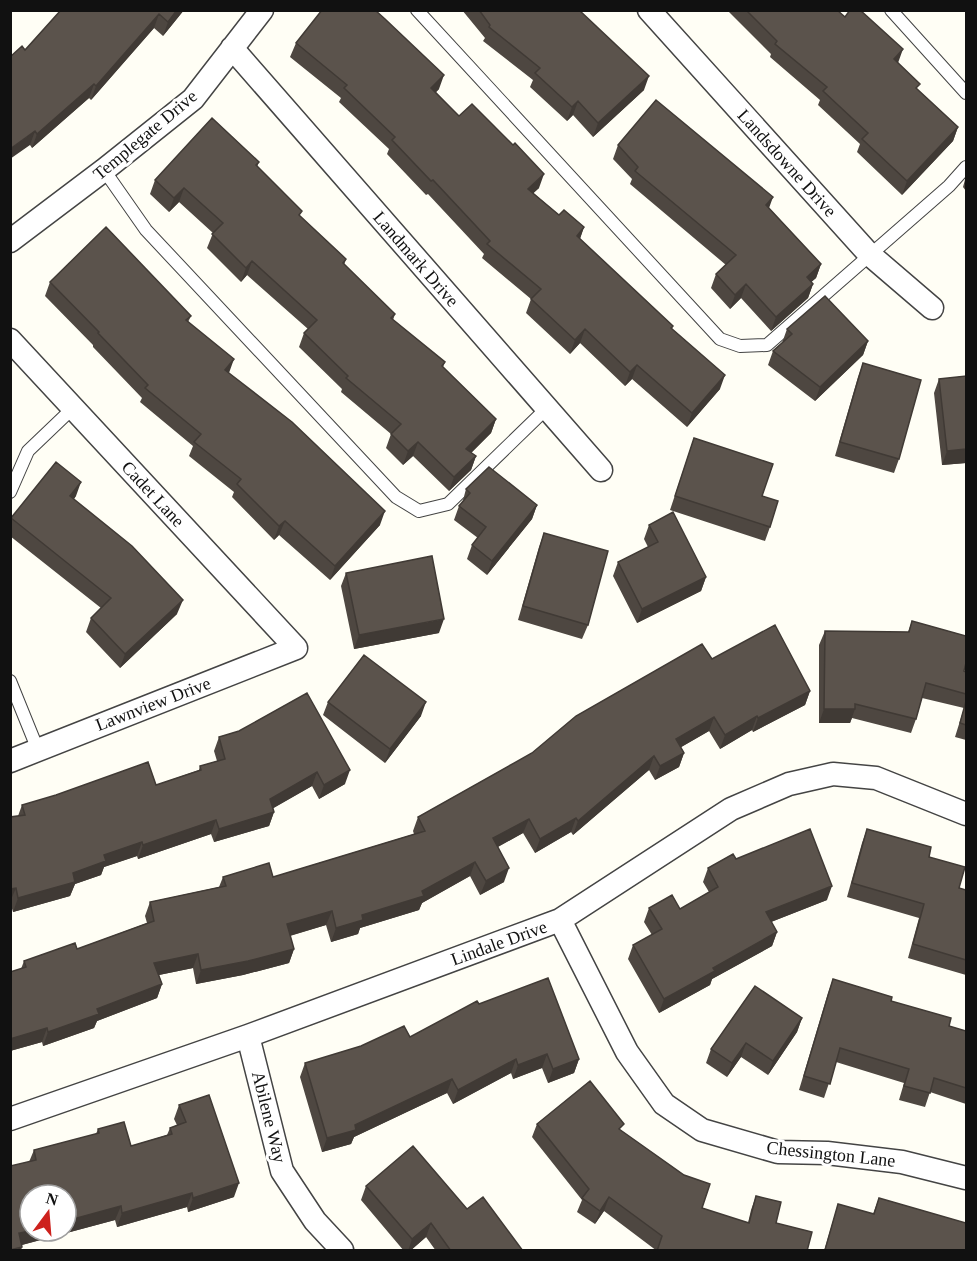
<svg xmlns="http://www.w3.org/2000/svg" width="977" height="1261" font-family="'Times New Roman',serif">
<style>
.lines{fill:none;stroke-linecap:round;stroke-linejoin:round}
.service-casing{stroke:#444;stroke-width:14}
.minor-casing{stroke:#444;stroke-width:25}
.service{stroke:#fff;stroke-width:12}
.minor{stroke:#fff;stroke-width:22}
.wall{fill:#4e4741}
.shaded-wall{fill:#403a35}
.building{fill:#5b534c;stroke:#403a35;stroke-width:1.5}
.labels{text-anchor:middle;stroke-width:6;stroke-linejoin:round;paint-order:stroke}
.street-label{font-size:18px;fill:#111;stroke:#fff}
</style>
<rect width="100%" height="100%" fill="#fffef5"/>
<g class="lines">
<defs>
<path id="service" d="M417 10 720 339 740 346 767 345 949 186 966 167
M891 10 966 93
M104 170 146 230 396 497 419 511 448 504 547 408
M10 492 28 451 73 408
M10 681 38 750"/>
<path id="minor" d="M649 10 869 254 932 308
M232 48 601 470
M10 241 104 170 193 99 262 10
M10 340 296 648 10 761
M560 920 627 1052 664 1104 702 1130 778 1152 827 1153 902 1162 966 1178
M248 1036 282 1171 315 1221 342 1250
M10 1119 248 1036 560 920 731 809 789 784 833 774 876 778 966 814"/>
</defs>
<!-- service casing -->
<use href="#service" class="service-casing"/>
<!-- minor casing -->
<use href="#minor" class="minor-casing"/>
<!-- service -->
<use href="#service" class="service"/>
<!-- minor -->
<use href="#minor" class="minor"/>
</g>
<!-- wall -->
<path class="wall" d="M61 10H184L163 36 154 28 91 100 89 98 32 148 30 145 25 50Z
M462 10H579L644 90 593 137 573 115 567 121 530 87 533 80 483 41 485 38Z
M727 10H837L898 63 918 90 958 127 953 141 902 195 857 152 860 144 818 105 820 100 770 57 771 54Z
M296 43 439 89 436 92 459 116 539 188 533 193 559 215 584 227 580 239 673 326 672 329 720 389 687 427 632 379 625 386 580 343 570 354 526 313 531 299 482 258 484 254 428 194 426 195 387 154 389 149 339 102 341 98 290 57Z
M618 145 769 208 821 264 816 278 811 282 813 284 808 298 771 331 741 298 730 309 711 288 716 274 726 265 630 184 632 179 613 159Z
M259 162 257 167 300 217 346 259 344 265 395 314 393 320 445 362 443 367 496 419 491 433 471 453 476 456 471 470 449 491 413 456 403 465 386 448 391 434 341 392 342 389 299 347 304 333 308 329 247 275 241 282 207 248 213 233 179 202 169 212 150 194 155 180Z
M966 176V191L963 187Z
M50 282 191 316 188 322 229 373 380 525 330 580 279 535 274 540 232 497 234 492 189 456 193 446 140 402 142 398 93 347V345L45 296Z
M787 329 868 341 863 355 815 401 768 365 773 351 782 343Z
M863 363 899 459 894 473 835 456 858 377Z
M966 376V463L942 465 934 393 939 379Z
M694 438 762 496 770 527 765 541 670 510Z
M466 489 537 505 532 519 487 575 467 559 472 545 478 538 454 520 459 506 462 504Z
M76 496 74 499 177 614 120 668 86 632 91 618 101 608 10 536 11 518Z
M649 525 706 577 701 591 637 623 613 576 618 562 648 547 644 539Z
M544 533 588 625 582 639 518 620 539 547Z
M346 573 439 633 354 649 341 586Z
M912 621 964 671 966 672V740L955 737 964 708 922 698 916 719 911 733 852 718 850 723H819V645L825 631 908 632Z
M712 659 810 691 805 705 753 732 752 730 720 749 709 731 681 747 684 753 679 767 655 780 649 770 573 835 571 832 535 853 523 833 498 847 504 882 480 895 470 876 422 903 419 910 360 928 358 934 331 942 326 925 290 936 294 949 289 963 243 975 196 984 193 968 159 975 162 984 157 998 97 1021 94 1028 43 1046 42 1042 10 1051V972L21 969 24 961 77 949 147 923 145 916 150 902 219 887 223 877H273L414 834 413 831 418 817Z
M328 702 421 716 385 763 323 715Z
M239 731 345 784 319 799 312 786 273 808 274 812 269 826 214 842 211 834 138 859 137 856 104 867 101 875 75 884 70 896 13 912 10 902V817L18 816 22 805 156 785 199 770 200 766 217 761 214 751 219 737Z
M867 829 929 857 959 888 966 890V975L908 958 919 918 847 897 862 843Z
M736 859 827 900 771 922 777 932 772 946 712 979 710 985 659 1013 628 959 633 945 652 935 644 922 649 908 680 909 709 892 703 882 708 868Z
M833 979 891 1001 949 1026 966 1031V1104L930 1092 925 1107 899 1100 904 1083 836 1062 824 1098 799 1090 828 993Z
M479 1004 579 1059 574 1073 548 1083 542 1068 513 1079 511 1073 453 1104 447 1093 354 1137 351 1144 322 1152 300 1077 305 1063 410 1037Z
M802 1018 797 1032 768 1075 741 1057 727 1077 706 1063 711 1049Z
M179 1105 234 1197 188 1212 187 1207 117 1227 115 1220 22 1245 29 1162 34 1150 96 1134 98 1129 131 1146 167 1135 170 1128 177 1125 174 1119Z
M537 1124 622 1131 702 1208 748 1223 751 1210 756 1196 776 1223 807 1251H657L604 1211 595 1224 577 1212 582 1200 532 1137Z
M366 1186 467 1209 523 1251H436L426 1237 410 1251H404L361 1200Z
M879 1198 966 1251H824L838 1204 873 1214Z"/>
<!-- shaded-wall -->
<path class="shaded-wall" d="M177 10H184L163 36 168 22Z
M159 14 154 28 91 100 96 86Z
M903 49 898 63 894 59Z
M444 75 439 89 426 102 431 88Z
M649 76 644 90 593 137 598 123Z
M94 84 89 98 32 148 37 134Z
M578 101 573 115 567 121 572 107Z
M958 127 953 141 902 195 907 181Z
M35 131 30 145 10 159V149Z
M544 174 539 188 523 203 528 189Z
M184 188 179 202 169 212 174 198Z
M773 197 768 211 766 205Z
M584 227 579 241 577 236Z
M252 261 247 275 241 282 246 268Z
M821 264 816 278 801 291 807 277Z
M746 284 741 298 730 309 735 295Z
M813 284 808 298 771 331 776 317Z
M585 329 580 343 570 354 575 340Z
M868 341 863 355 815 401 820 387Z
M234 359 229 373 225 370Z
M637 365 632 379 625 386 630 372Z
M725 375 720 389 687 427 692 413Z
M496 419 491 433 461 463 466 449Z
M418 442 413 456 403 465 408 451Z
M966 449V463L942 465 947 451Z
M476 456 471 470 449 491 454 477Z
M81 482 76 496 65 510 70 496Z
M537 505 532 519 487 575 492 561Z
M385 511 380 525 330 580 335 566Z
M285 521 279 535 274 540 279 526Z
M706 577 701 591 637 623 642 609Z
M183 600 177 614 120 668 125 654Z
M444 619 439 633 354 649 359 635Z
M810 691 805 705 753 732 758 718Z
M426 702 421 716 385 763 390 749Z
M824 709H855L850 723H819Z
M757 716 752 730 720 749 725 735Z
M714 717 709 731 671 753 676 739Z
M684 753 679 767 655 780 660 766Z
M654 756 649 770 573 835 578 821Z
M350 770 345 784 319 799 324 785Z
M317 772 312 786 265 813 270 799Z
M274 812 269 826 214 842 219 829Z
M576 818 571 832 535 853 540 839Z
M529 819 523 833 488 852 493 838Z
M216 820 211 834 138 859 143 845Z
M142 842 137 856 104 867 101 875 75 884 70 896 13 912 18 898 73 873 104 855Z
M475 862 470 876 422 903 419 910 360 928 358 934 331 942 336 928 362 915 422 891Z
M509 868 504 882 480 895 486 881Z
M832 886 827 900 761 926 766 912Z
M16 888 10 902V889Z
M332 911 326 925 282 938 287 924Z
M777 932 772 946 712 979 710 985 659 1013 664 999 713 968Z
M294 949 289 963 243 975 196 984 201 970Z
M198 954 193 968 149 977 154 963Z
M162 984 157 998 97 1021 94 1028 43 1046 48 1032 97 1009Z
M802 1018 797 1032 768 1075 773 1061Z
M47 1028 42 1042 10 1051V1039Z
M746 1043 741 1057 727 1077 732 1063Z
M547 1054 542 1068 513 1079 518 1065Z
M516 1059 511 1073 453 1104 458 1090Z
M579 1059 574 1073 548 1083 553 1069Z
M452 1079 447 1093 354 1137 351 1144 322 1152 327 1138Z
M239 1183 234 1197 188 1212 193 1198Z
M192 1193 187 1207 117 1227 122 1213Z
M609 1197 604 1211 595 1224 600 1211Z
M121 1206 115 1220 14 1247 19 1233 30 1231H66V1221Z
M431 1223 426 1237 410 1251H408L412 1239Z
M22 1247 21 1251H10V1250Z"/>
<!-- building -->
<path class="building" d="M61 10H177L168 22 159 14 96 86 94 84 37 134 35 131 10 149V57L22 46 25 50Z
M322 10H375L385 19 444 75 431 88 459 116 472 104 513 145 515 143 544 174 528 189 559 215 564 210 584 227 577 236 673 326 671 328 725 375 692 413 637 365 630 372 585 329 575 340 531 299 541 289 487 244 490 241 433 180 431 181 392 140 395 137 344 88 347 85 296 43Z
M479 10H579L649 76 598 123 578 101 572 107 535 73 540 68 489 27 490 25Z
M746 10H837L845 17 850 10H860L903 49 894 59 920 84 916 88 958 127 907 181 862 139 868 133 823 91 827 87 775 44 777 41Z
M656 100 773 197 766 205 821 264 807 277 813 284 776 317 746 284 735 295 716 274 736 255 635 171 638 167 618 145Z
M212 118 259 162 256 165 302 211 299 215 346 259 343 263 395 314 391 318 445 362 442 366 496 419 466 449 476 456 454 477 418 442 408 451 391 434 401 424 346 378 348 376 304 333 317 320 252 261 246 268 212 234 223 223 184 188 174 198 155 180Z
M106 227 191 316 186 320 234 359 225 370 292 422 385 511 335 566 285 521 279 526 237 484 241 479 194 442 201 434 145 388 148 385 98 333 99 332 50 282Z
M825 296 868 341 820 387 773 351 792 334 787 329Z
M863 363 921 380 899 459 840 442Z
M966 376V449L947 451 939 379Z
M694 438 773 464 762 496 778 501 770 527 675 496Z
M56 462 81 482 70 496 132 546 183 600 125 654 91 618 111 598 11 518Z
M489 467 537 505 492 561 472 545 486 527 459 506 470 493 466 489Z
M673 512 706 577 642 609 618 562 658 542 649 525Z
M544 533 608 551 588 625 523 606Z
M432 556 444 619 359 635 346 573Z
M912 621 966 636V663L964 671 966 672V694L926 683 916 719 855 704V709H824L825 631 909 632Z
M775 625 810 691 758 718 757 716 725 735 714 717 676 739 684 753 660 766 654 756 578 821 576 818 540 839 529 819 493 838 509 868 486 881 475 862 422 891 424 896 362 915 363 920 336 928 332 911 287 924 294 949 248 961 201 970 198 954 154 963 162 984 97 1009 99 1014 48 1032 47 1028 10 1039V972L26 967 24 961 75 943 77 949 154 921 150 902 226 886 223 877 269 863 273 877 425 831 418 817 532 753 576 716 702 644 712 659Z
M364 655 426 702 390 749 328 702Z
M307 693 350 770 324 785 317 772 270 799 274 812 219 829 216 820 143 845 142 842 104 855 106 861 73 873 75 882 18 898 16 888 10 889V817L25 815 22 805 56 795 148 762 156 785 201 770 200 766 225 759 219 737 239 731Z
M966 701V725L960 723Z
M810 829 832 886 766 912 777 932 713 968 715 971 664 999 633 945 662 929 649 908 672 895 680 909 718 887 708 868 733 854 736 859Z
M867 829 931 847 929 857 965 867 959 888 966 890V960L913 944 924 904 852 883Z
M548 978 579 1059 553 1069 547 1054 518 1065 516 1059 458 1090 452 1079 355 1125 356 1130 327 1138 305 1063 361 1046 404 1026 410 1037 477 1001 479 1004Z
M833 979 892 997 891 1001 951 1018 949 1026 966 1031V1088L934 1078 930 1093 904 1086 909 1069 840 1048 830 1084 804 1076Z
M755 986 802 1018 773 1061 746 1043 732 1063 711 1049Z
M590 1081 624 1124 619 1129 684 1175 710 1184 702 1208 749 1223 756 1196 781 1202 776 1223 812 1232 807 1251H657L662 1236 609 1197 600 1211 582 1198 589 1189 537 1124Z
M209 1095 239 1183 193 1198 192 1193 122 1213 121 1206 66 1221V1195H30V1231L19 1233 22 1247 10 1250V1166L36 1160 34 1150 99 1133 98 1129 124 1122 131 1146 172 1134 170 1128 186 1122 179 1105Z
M413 1146 467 1209 483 1197 523 1251H451L431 1223 412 1239 366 1186Z
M879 1198 966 1223V1251L825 1250 838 1204 874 1214Z"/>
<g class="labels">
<!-- street labels -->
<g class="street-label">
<text transform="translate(145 135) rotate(-40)" y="6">Templegate Drive</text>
<text transform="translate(787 163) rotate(48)" y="6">Landsdowne Drive</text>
<text transform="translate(416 259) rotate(49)" y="6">Landmark Drive</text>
<text transform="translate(153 494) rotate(47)" y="6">Cadet Lane</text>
<text transform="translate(153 704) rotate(-21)" y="6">Lawnview Drive</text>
<text transform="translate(499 943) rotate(-20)" y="6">Lindale Drive</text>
<text transform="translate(269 1117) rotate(76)" y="6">Abilene Way</text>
<text transform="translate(831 1154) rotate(6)" y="6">Chessington Lane</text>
</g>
</g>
<!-- border -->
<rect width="977" height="1261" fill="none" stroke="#111111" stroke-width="24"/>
<!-- north arrow -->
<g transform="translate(48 1213) rotate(16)"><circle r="28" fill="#ffffff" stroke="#a0a0a0" stroke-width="1.5"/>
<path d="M0-4.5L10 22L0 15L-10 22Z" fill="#cd211d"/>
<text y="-9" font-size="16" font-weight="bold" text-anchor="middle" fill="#111111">N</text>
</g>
</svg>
